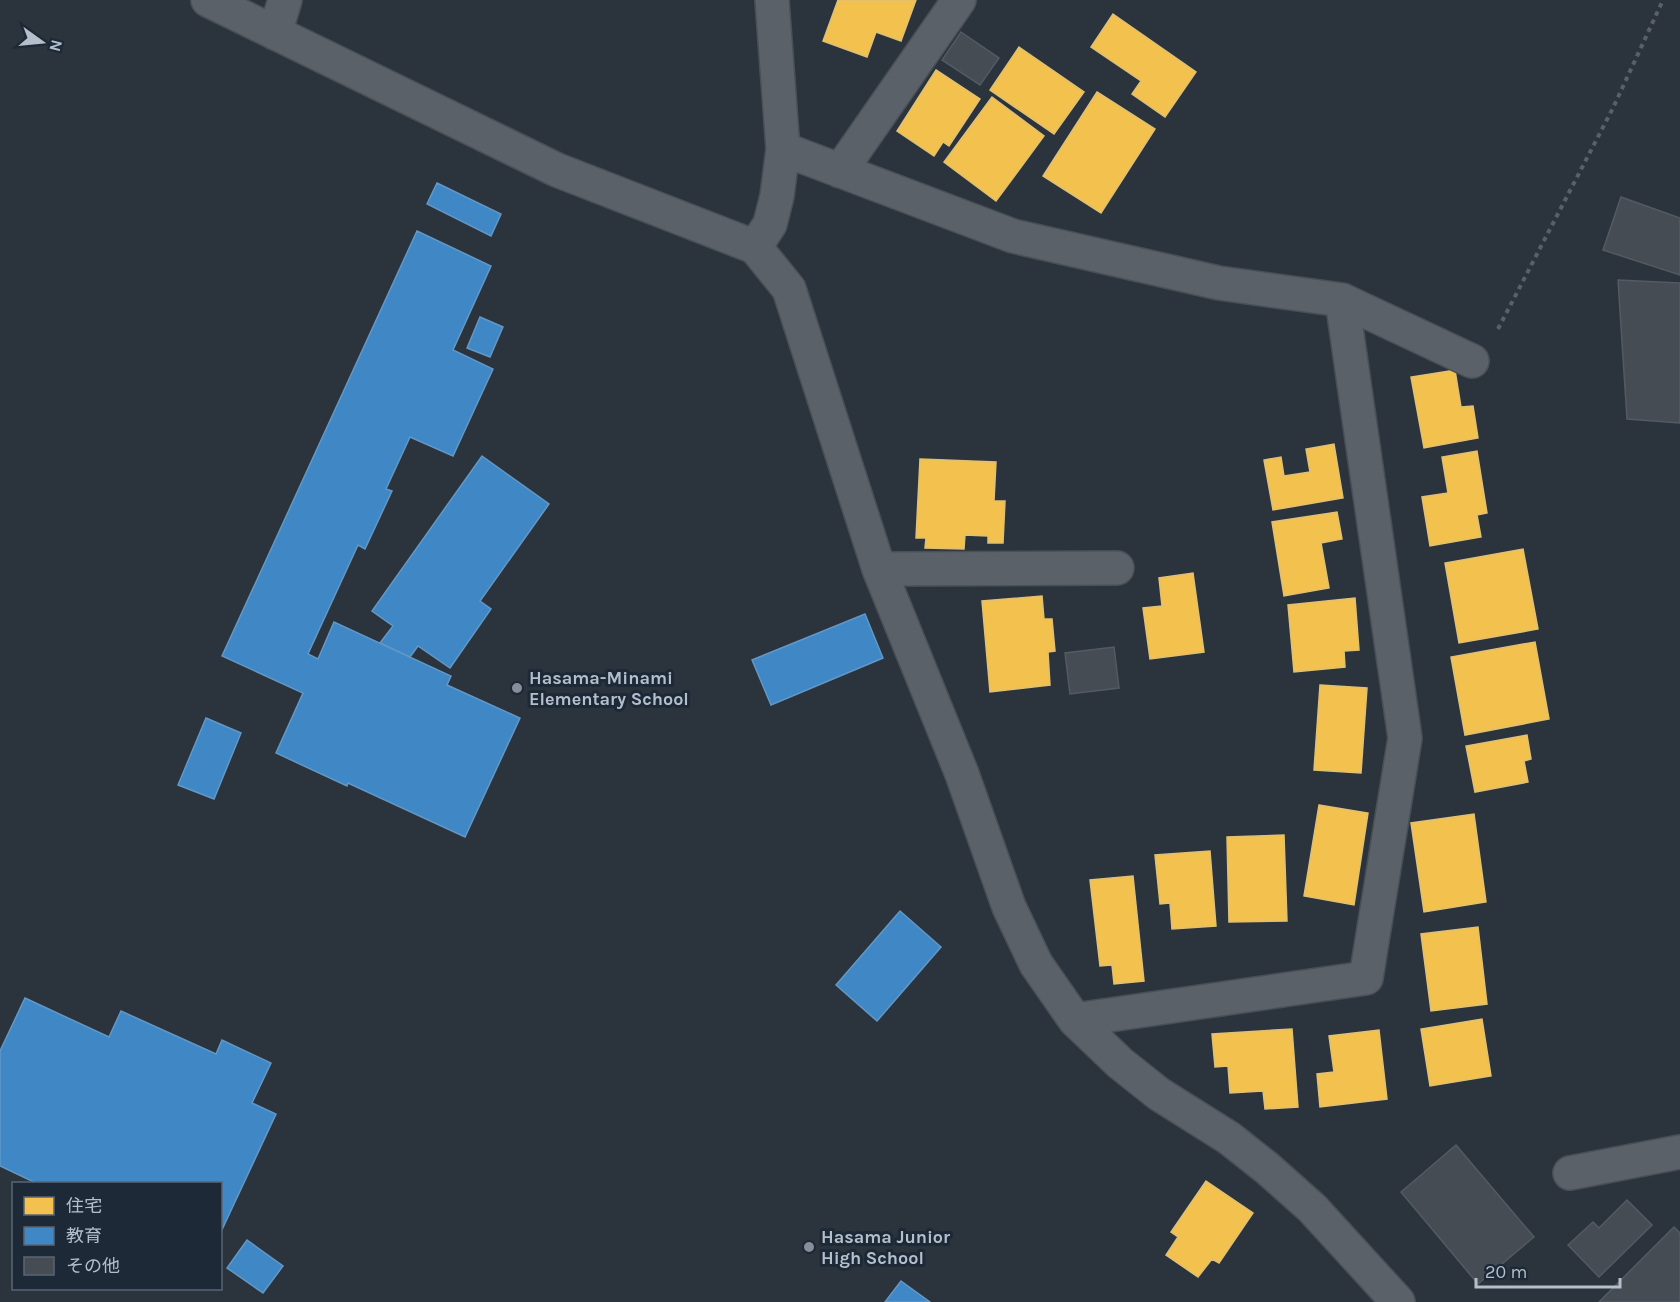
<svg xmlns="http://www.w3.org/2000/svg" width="1680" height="1302" font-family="Karla,'Noto Sans JP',sans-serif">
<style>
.homes{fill:#f2c14e;stroke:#e0c074;stroke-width:1.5}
.schools{fill:#3f88c5;stroke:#6298c7;stroke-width:1.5}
.building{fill:#454c54;stroke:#535a63;stroke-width:1.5}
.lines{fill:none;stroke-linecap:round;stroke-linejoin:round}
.minor-casing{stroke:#494f56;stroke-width:36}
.path{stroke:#596066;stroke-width:4;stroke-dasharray:4.5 4.5;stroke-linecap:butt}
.minor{stroke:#5b6169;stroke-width:33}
.poi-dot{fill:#858e9a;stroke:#1d2937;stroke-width:2}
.labels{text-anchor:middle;stroke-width:6;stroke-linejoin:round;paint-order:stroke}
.poi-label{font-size:18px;font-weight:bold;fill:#b5bfcc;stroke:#1d2937;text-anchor:start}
</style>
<rect width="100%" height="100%" fill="#2b333c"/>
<!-- homes -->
<path class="homes" d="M838 0H916L901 41 876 32 867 57 823 41Z
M1113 14 1196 72 1165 117 1132 94 1141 81 1091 47Z
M1019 47 1084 92 1054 134 990 90Z
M936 70 980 99 949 146 943 142 934 156 897 131Z
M1097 92 1155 129 1101 213 1043 176Z
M992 97 1044 136 996 201 944 162Z
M1455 370 1461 407 1473 406 1478 438 1424 448 1411 377Z
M1334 444 1343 498 1273 510 1264 460 1281 457 1284 476 1310 472 1306 449Z
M1477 451 1487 513 1477 515 1481 537 1430 546 1422 497 1448 493 1442 457Z
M920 459 996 462 994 501H1005L1003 543H988V536L965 535 964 549 925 548 926 538H916Z
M1337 512 1342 539 1321 543 1329 588 1284 596 1272 522Z
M1523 549 1538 629 1459 643 1445 563Z
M1193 573 1204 652 1150 659 1143 608 1162 606 1159 578Z
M1042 596 1044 619H1052L1055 651 1048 652 1050 685 990 692 982 601Z
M1355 598 1359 650 1344 651 1345 667 1294 672 1288 605Z
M1535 642 1549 719 1465 735 1451 657Z
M1320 685 1367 688 1361 773 1314 770Z
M1527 735 1531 759 1524 761 1528 782 1475 792 1466 746Z
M1319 805 1368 813 1354 905 1304 896Z
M1474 814 1486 902 1424 912 1411 823Z
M1284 835 1287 921 1229 922 1227 837Z
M1210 851 1216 926 1172 929 1170 903 1160 904 1155 855Z
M1133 876 1144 981 1114 984 1112 965 1100 966 1090 880Z
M1478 927 1487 1004 1431 1011 1421 934Z
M1482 1019 1491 1076 1430 1086 1421 1029Z
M1292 1029 1298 1107 1265 1109 1263 1091 1230 1093 1228 1066 1215 1067 1212 1034Z
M1379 1030 1387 1099 1320 1107 1317 1074 1334 1072 1329 1036Z
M1206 1181 1253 1213 1219 1263 1212 1259 1198 1277 1166 1255 1178 1237 1171 1232Z"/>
<!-- schools -->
<path class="schools" d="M437 183 501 214 491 236 427 204Z
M417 231 491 266 453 350 493 369 453 456 410 437 386 489 392 491 365 549 358 545 308 654 318 659 334 622 451 676 447 685 520 718 465 837 348 783 347 786 276 753 303 693 222 656Z
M480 317 503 327 490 357 467 348Z
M482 456 549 504 480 601 491 609 450 668 418 646 410 657 380 643 393 626 372 611Z
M865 614 883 658 771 705 752 660Z
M206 718 241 733 214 799 178 785Z
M900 911 941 947 877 1021 836 985Z
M25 998 109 1037 121 1011 216 1054 222 1040 271 1063 252 1103 276 1114 220 1234V1184H38L0 1166V1051Z
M247 1240 283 1266 263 1293 227 1268Z
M901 1281 930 1302H885Z"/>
<!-- building -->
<path class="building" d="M961 32 999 58 980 85 942 60Z
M1621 197 1680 218V275L1603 250Z
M1618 280 1680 283V423L1627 419Z
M1114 647 1119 688 1070 694 1065 653Z
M1456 1145 1534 1237 1478 1284 1401 1192Z
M1627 1200 1652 1225 1599 1277 1568 1245 1593 1222 1599 1228Z
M1674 1227 1680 1233V1302H1599Z"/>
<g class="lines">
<defs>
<path id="minor" d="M208 0 557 170 755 247 789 289 879 569 962 774 1009 907 1036 964 1075 1020 1120 1063 1159 1094 1229 1138 1267 1168 1312 1208 1398 1302
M275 33 285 0
M783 149 1013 236 1219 283 1342 300 1472 361
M840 171 959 0
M755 247 770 224 777 196 783 149 772 0
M879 569 1117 568
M1075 1020 1366 978 1405 738 1342 300
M1570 1173 1680 1152"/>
</defs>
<!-- minor casing -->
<use href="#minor" class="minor-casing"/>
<!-- path -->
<path class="path" d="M1498 329 1613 108 1663 0"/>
<!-- minor -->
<use href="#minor" class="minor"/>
</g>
<!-- markers -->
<g class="poi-dot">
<circle cx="517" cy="688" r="6"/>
<circle cx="809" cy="1247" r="6"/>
</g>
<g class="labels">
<!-- poi labels -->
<g class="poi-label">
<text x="529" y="684">Hasama-Minami<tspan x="529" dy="21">Elementary School</tspan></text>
<text x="821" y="1243">Hasama Junior<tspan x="821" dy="21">High School</tspan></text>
</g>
</g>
<!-- legend -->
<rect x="12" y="1182" width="210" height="108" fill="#1d2937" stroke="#5a6573" stroke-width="1.5"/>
<rect x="24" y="1197" width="30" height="18" fill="#f2c14e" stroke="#5a6573" stroke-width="1.5"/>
<text x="66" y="1212" font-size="18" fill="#b5bfcc">住宅</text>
<rect x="24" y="1227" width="30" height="18" fill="#3f88c5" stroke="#5a6573" stroke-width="1.5"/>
<text x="66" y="1242" font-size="18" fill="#b5bfcc">教育</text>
<rect x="24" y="1257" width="30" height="18" fill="#454c54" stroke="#5a6573" stroke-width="1.5"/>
<text x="66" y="1272" font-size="18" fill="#b5bfcc">その他</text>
<!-- north arrow -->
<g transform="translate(42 42) rotate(105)" stroke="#1d2937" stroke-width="4.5" paint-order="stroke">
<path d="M0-4.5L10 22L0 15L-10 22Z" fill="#b5bfcc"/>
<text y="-9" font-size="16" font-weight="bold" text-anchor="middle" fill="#b5bfcc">N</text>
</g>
<!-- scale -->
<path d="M1476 1278v9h144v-9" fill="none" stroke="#b5bfcc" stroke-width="3"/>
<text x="1485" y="1278" font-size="18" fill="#b5bfcc" stroke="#1d2937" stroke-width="4.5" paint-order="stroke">20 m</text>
</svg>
